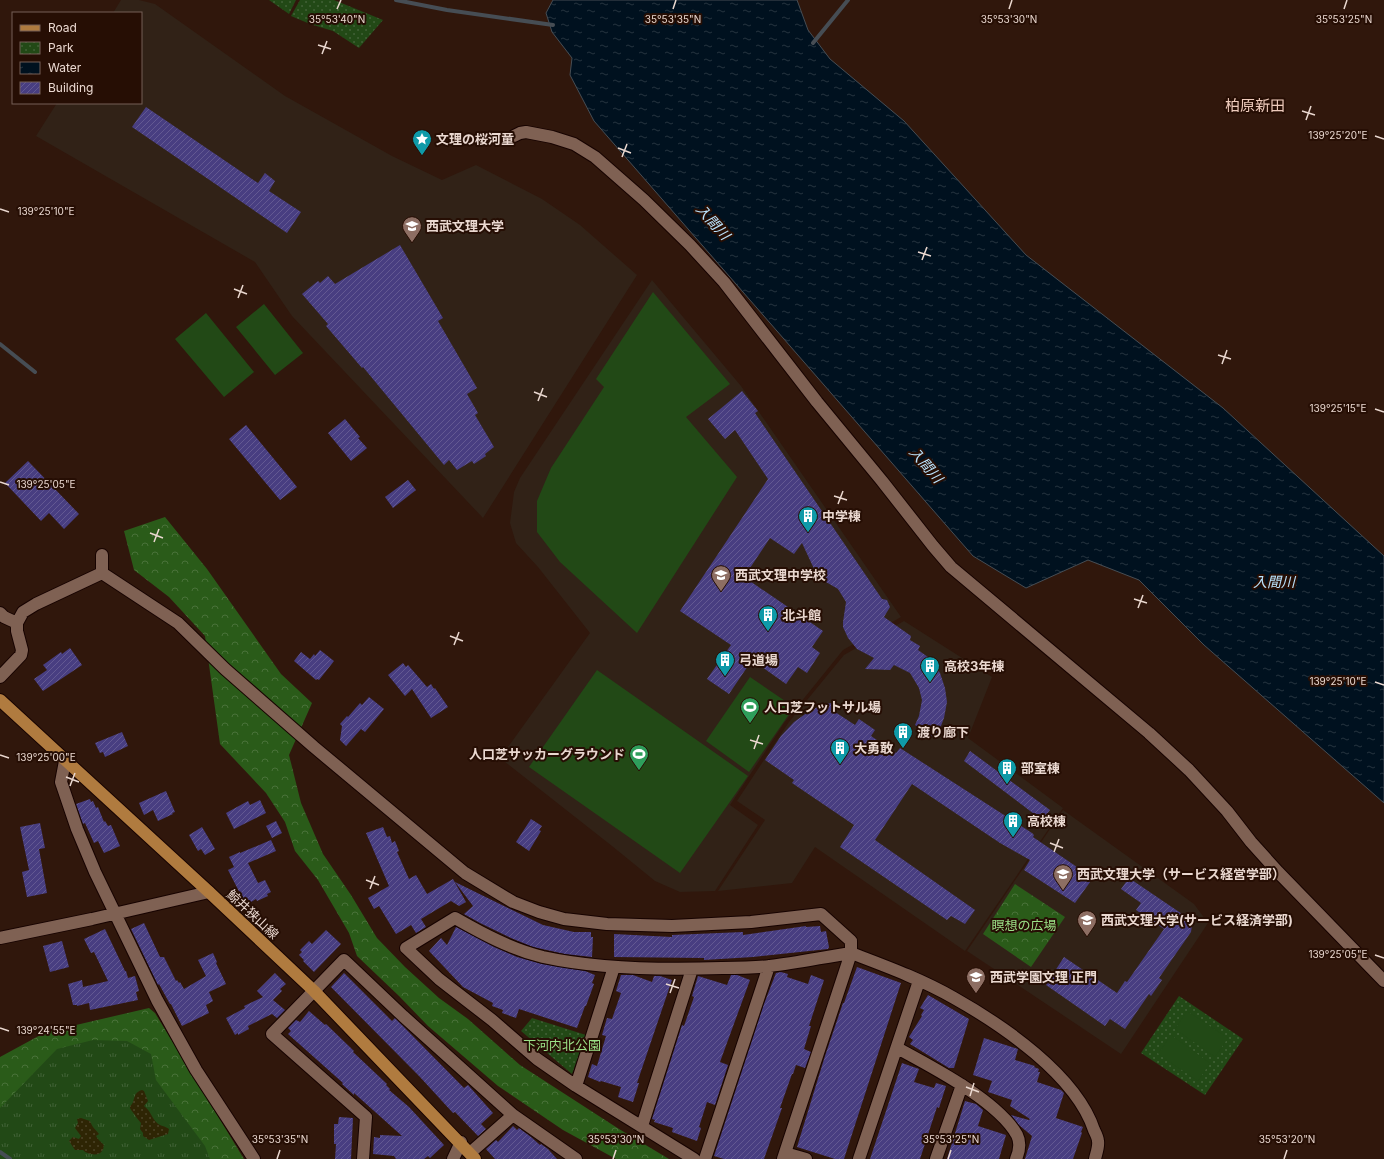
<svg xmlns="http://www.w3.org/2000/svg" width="1384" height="1159" font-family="Inter,'Noto Sans JP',sans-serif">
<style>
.education{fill:#312217}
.grass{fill:url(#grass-tufts)}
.forest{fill:url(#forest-crowns)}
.sand{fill:url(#sand-dots)}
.park{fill:url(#park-dots)}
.garden{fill:#224916}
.water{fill:url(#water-ripples);stroke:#464d54}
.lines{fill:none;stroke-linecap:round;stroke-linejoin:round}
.stream{stroke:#464d54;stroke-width:4}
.building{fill:url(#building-hatch)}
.minor-casing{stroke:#170300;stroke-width:14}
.major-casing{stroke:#170300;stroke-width:14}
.minor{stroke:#7f6153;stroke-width:12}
.major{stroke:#b07b3f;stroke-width:12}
.ticks{fill:none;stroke:#ead8d0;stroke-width:1.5}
.labels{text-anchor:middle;stroke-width:4;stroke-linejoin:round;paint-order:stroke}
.poi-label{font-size:13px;font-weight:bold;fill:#ead8d0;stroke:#260e04;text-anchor:start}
.street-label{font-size:13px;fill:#ead8d0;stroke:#260e04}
.park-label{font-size:13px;fill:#9ce288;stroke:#260e04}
.water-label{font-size:14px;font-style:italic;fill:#bae3fd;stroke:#260e04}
.quarter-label{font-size:15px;fill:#eecbbc;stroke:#260e04}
.ticks-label{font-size:10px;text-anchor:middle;fill:#ead8d0;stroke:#260e04;stroke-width:4;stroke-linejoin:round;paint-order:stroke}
</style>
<defs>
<pattern id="grass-tufts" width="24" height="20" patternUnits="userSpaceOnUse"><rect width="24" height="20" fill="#224916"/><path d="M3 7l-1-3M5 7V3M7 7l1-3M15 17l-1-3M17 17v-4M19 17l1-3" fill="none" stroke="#426237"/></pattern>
<pattern id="forest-crowns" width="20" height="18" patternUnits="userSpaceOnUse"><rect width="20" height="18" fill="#2a5b19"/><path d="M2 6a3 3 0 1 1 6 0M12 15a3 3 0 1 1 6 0" fill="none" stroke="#497239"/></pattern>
<pattern id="sand-dots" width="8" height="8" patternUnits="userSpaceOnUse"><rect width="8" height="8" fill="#2e2504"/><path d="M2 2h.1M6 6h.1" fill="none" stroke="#4c4428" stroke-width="1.8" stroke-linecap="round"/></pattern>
<pattern id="park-dots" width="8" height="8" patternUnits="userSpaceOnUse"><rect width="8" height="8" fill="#224916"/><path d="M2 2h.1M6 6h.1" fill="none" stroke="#426237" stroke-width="1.8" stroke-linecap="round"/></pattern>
<pattern id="water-ripples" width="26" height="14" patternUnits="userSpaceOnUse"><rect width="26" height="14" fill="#00111f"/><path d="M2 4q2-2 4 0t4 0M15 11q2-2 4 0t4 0" fill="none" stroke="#25333e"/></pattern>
<pattern id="building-hatch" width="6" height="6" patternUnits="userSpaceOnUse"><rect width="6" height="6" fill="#483e81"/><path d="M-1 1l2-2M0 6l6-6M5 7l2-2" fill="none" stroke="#635992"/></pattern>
</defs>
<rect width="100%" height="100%" fill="#30170c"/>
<!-- education -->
<path class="education" d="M121 0H139L155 4 285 96 392 156 442 180 476 165 542 199 580 225 637 275 483 518 292 316 255 262 36 136 57 103H141V13H113Z
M652 280 741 386 901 617 843 650 784 723 730 805 758 825 715 891 680 892 655 881 612 846 500 758 590 633 538 567 516 543 510 523 514 492 520 478Z
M904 621 992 677 968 738 1063 808 965 951 815 847 792 883 718 891 765 820 737 801 789 722 844 655Z
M1063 810 1194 904 1208 923 1121 1054 967 951Z"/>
<!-- grass -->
<path class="grass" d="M146 1026 226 1159H0V1061Z"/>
<!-- forest -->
<path class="forest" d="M165 517 207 569 281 674 312 703 289 755 301 803 323 854 351 895 377 938 405 967 439 998 468 1019 520 1065 619 1129 669 1159H616L563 1130 498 1086 428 1026 399 996 357 956 349 933 318 880 295 851 285 822 266 793 220 744 205 636 169 597 134 570 124 531Z
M1015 884 1065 917 1031 967 983 934Z
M149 1008 155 1013 244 1159H210L205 1146 156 1080 151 1054 127 1041 93 1040 57 1049 0 1108V1057L46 1032Z"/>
<!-- sand -->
<path class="sand" d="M142 1090 144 1091 148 1101 144 1106C151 1111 151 1117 157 1123 160 1126 165 1126 169 1129L168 1134 149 1140 143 1136V1133L140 1129 141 1123C139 1121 131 1110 130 1108 130 1105 132 1105 133 1102 135 1096 135 1092 142 1090Z
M81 1118 90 1121C92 1127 95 1129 99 1134L96 1136 98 1139 104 1145C103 1147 104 1149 102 1151 99 1157 86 1154 83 1150H75L69 1141 73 1137 79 1139 81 1136 75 1128 78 1123 77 1119Z"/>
<!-- park -->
<path class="park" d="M269 0H296L289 14Z
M300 0H334L383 20 359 48 333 31 310 24 291 16Z
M1179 996 1243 1039 1205 1095 1141 1053Z
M532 1018 586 1035 572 1074 521 1031Z"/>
<!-- garden -->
<path class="garden" d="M653 292 730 384 686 417 737 477 637 633 560 562 537 532V501L551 468 604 387 596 379Z
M264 304 303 353 275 375 236 327Z
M206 313 254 372 224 397 175 339Z
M597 670 748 776 680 873 529 767Z
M750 677 794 707 749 772 706 741Z
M1187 1011 1228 1038 1215 1057 1175 1029Z
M1171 1035 1210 1063 1198 1081 1158 1054Z"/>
<!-- water -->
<path class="water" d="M553 0H797L808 30 830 59 904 121 1026 255 1223 408 1384 556V803L1204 645 1139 580 1088 560 1026 588 973 556 594 121 570 75 572 58 552 32 546 13Z"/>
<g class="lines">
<!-- stream -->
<path class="stream" d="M396 0 447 10 553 25
M813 43 848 0
M0 344 35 372
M0 1152 10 1159"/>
</g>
<!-- building -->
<path class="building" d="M146 107 258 183 265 173 275 181 269 191 301 212 287 233 132 127Z
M400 245 443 318 438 321 477 388 467 394 478 413 475 415 494 447 485 454 486 456 474 464 472 461 457 470 449 460 444 465 363 367 362 368 326 326 328 324 302 294 318 281 320 283 328 276 335 284Z
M742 391 758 411 755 413 882 599 887 600 890 607 884 617 911 636 910 640 920 646 918 650 928 657 940 673 945 688 947 702 944 718 936 739 915 725 919 716 922 700 919 688 910 673 894 665 890 670 865 669 874 658 857 649 848 638 843 627V622L846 602 838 589 826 582 816 573 802 543 794 554 770 538 744 577 823 631 812 647 820 653 807 673 798 667 786 684 752 660 729 694 707 679 731 645 680 611 768 479 735 430 725 439 708 419Z
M345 419 360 437 358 438 367 448 351 461 328 433Z
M246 425 297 487 280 500 229 439Z
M28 461 79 514 64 529 49 513 41 521 5 483Z
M408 480 416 490 393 508 385 497Z
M70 648 82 665 43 691 34 679 47 670 43 665 61 652 62 654Z
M320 650 334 661 319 680 317 679 316 680 294 661 301 652 310 659 314 654 315 656Z
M403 663 406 667 408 665 427 687 431 684 434 689 435 688 448 707 431 718 412 689 405 696 388 675Z
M369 697 384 709 365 732 361 729 346 746 340 740 342 726 340 724 347 716 348 717 360 703 362 705Z
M832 703V710L855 725 859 719 875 730 871 736 896 753 900 748 1032 833 1034 835 1033 837 1093 878 1075 903 1024 870 1030 860 1000 843 912 784 875 840 975 910 965 924 951 916 947 920 840 847 854 825 792 783 794 780 765 760 781 736 794 722 811 710 825 704Z
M122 732 128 746 105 757 103 752 100 753 95 743Z
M970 751 1050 810 1042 820 964 761Z
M166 791 175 812 172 813 173 814 158 821 153 810 144 815 139 803Z
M90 799 91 802 93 801 96 808 98 807 104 822 105 821 108 826 111 825 120 846 104 853 98 841 94 843 85 823 83 824 76 804Z
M260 800 266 813 234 829 226 813 248 801 250 805Z
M531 819 542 826 539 830 541 831 529 851 516 842Z
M276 821 282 833 272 838 266 826Z
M40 823 45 848 39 849 47 893 27 897 22 872 29 870 20 827Z
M202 827 215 849 205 855 201 849 198 851 189 835Z
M383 827 387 837 390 836 392 843 395 841 399 851 397 852 409 879 416 875 427 894 453 879 466 902 459 906 451 901 421 919 426 927 416 933 411 925 396 934 379 906 374 909 368 898 389 886 366 833Z
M271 840 276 851 248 863 258 883 265 880 271 892 267 894 268 896 257 901 256 899 246 905 228 870 234 867 229 857 240 852V853Z
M1129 878 1188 918 1191 921 1192 925 1191 932 1159 978 1162 980 1151 996 1149 994 1125 1029 1110 1019 1105 1026 1046 985 1064 957 1117 993 1125 981 1127 982 1164 929 1136 910 1141 903 1121 889Z
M455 882 543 925 574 932H591V937H593L592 957 565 954 533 947 511 938 480 923 464 914 473 906Z
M144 923 160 957H164L176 981 177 980 179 983 180 982 184 989 206 976 198 960 213 953 217 962 216 963 226 984 209 992 213 1001 206 1005 209 1013 182 1026 171 1004H170L159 984 158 985 131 929Z
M806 926V927L820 926 821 932 826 931 829 947 828 949 753 957 704 960V958L614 957V934L672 937V935L743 932V935Z
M456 927 494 947 517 957 542 964 585 971 595 975 592 983 594 984 586 1006H585L577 1028 519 1009 516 1018 502 1013 503 1010 492 1006 493 1003 463 987 429 951 441 938 447 945Z
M105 929 125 971H126L128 978 135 976 139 991 136 992 138 1000 90 1010 89 1003 77 1006V1005H73L68 984 82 980 83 987 108 981 94 952 91 953 84 939Z
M326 930 341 944 314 972 303 961 304 960 299 955 302 952 300 950 309 941 312 944Z
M62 941 69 967 50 972 43 946Z
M857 967 901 983 844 1159H835L797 1147 825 1056 843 1003H844Z
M781 972 788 974 787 977 808 984 811 975 824 980 809 1026H811L804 1049 811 1052 805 1068 796 1065 793 1074H792L780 1108H782L764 1159H724L714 1156 764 1004 776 973Z
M275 973 286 984 280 989 282 991 273 1000 285 1010 277 1018 272 1014 248 1026 249 1029 238 1035V1033L235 1035 226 1018 245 1008 244 1006 263 997 257 991Z
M344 973 392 1021 395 1018 397 1020 464 1088 468 1085 493 1113 481 1124 486 1129 478 1136 455 1112 453 1113 420 1077 331 987Z
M621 975H633L652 982 654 976H660L672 980 637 1083H639L633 1102 618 1097 621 1087 601 1081 600 1082 588 1077 592 1064 597 1066 606 1036 602 1035 607 1018 612 1019 621 993 616 991Z
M731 975H737L750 980 720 1062 728 1065 715 1105 707 1102 699 1127 701 1128 697 1141 672 1132 673 1128 654 1122 655 1120 652 1119 682 1025 684 1026 694 997 692 996 698 976 727 985Z
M928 995 969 1019 954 1068H949L910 1044 913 1040 909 1037 922 1016 921 1015 924 1010 920 1008Z
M309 1011 325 1025 326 1024 354 1051 353 1052 387 1084 386 1085 390 1089 389 1090 409 1107 444 1145 430 1158 428 1156 424 1159H396L394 1156 373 1154 374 1137 380 1138V1135L402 1136 354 1093V1095L342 1084 343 1083 288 1034 291 1031 288 1028 296 1020 300 1022Z
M984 1038 1018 1049 1015 1060 1035 1066 1034 1067 1039 1069 1038 1072H1040L1037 1082 1061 1090 1064 1093 1056 1118 1083 1127 1081 1132 1082 1133 1073 1159H1025L1032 1136 1019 1125 1011 1115 1029 1120 1030 1119 1010 1106 1012 1100 988 1092 992 1081 973 1075Z
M902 1063 919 1069 914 1082 934 1088 936 1083 946 1086 939 1108 937 1107 920 1159H870Z
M965 1101 976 1104 983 1110 978 1126 1006 1135 999 1159H947Z
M339 1117 353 1118 351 1159H335L336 1144H334V1124H338Z
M513 1126 517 1130 519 1128 531 1137 540 1145 541 1144 548 1149 557 1159H495L486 1149 496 1140 498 1142Z"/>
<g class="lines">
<defs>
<path id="minor" d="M514 136 520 133 526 132 552 137 574 144 595 157 644 200 690 245 724 282 817 402 882 481 933 546 951 567 1149 733 1189 770 1227 811 1251 842 1278 872 1384 981
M102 573 178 623 225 669 314 747 465 873 513 902 539 912 564 919 607 924 672 926 751 922 821 914 851 941V953C885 966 921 979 954 998 1002 1025 1076 1075 1094 1130 1096 1134 1098 1138 1098 1141 1099 1147 1096 1154 1095 1159
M0 613 4 617 17 623
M0 677 21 655 22 650 17 631V623L23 612 36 604 102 573V555
M65 761 61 782 77 829 95 872 157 1000 196 1070 254 1159
M0 938 92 919 209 892
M897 1048C932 1067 998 1101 1017 1135 1021 1143 1019 1152 1016 1159
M576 1086 614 967
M642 1126 692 969
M470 1153 513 1115
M785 1153 806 1159
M363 1159 366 1117 272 1034 344 960 403 1016 513 1115 576 1159
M453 1159 461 1142
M694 1159 576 1086 537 1059 492 1020 439 979 406 948 455 918C483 934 511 949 543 957 598 969 666 970 722 968 738 968 754 968 770 966 797 963 824 957 851 953L783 1159
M705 1159 769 966
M859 1159 919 981
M936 1159 962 1085"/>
<path id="major" d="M0 700 209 892 314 991 475 1159"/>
</defs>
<!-- minor casing -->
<use href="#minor" class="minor-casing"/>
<!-- major casing -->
<use href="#major" class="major-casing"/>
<!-- minor -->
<use href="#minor" class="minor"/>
<!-- major -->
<use href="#major" class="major"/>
</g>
<!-- ticks -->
<path class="ticks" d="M337 9 341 0M673 9 676 0M1009 9 1012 0M1344 9 1347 0M318 45 331 49M322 54 327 41M1302 111 1315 115M1306 120 1311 106M1375 136 1384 139M618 148 631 153M622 157 627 144M0 209 9 212M918 252 931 256M922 260 927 247M234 289 247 294M238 298 243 285M1218 355 1231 359M1222 364 1227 350M534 392 547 397M538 401 543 388M1375 409 1384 412M0 482 9 485M834 496 847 500M838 504 843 491M150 533 163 538M154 542 159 529M1134 599 1147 603M1138 608 1143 595M450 636 463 641M454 645 459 632M1375 682 1384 685M750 740 763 744M754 749 759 735M0 755 9 758M66 777 79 782M70 786 75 773M1050 843 1063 848M1054 852 1059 839M366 880 379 885M370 889 375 876M1375 955 1384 958M666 984 679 988M670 993 675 979M0 1028 9 1031M966 1087 979 1092M970 1096 974 1083M277 1159 280 1150M613 1159 616 1150M948 1159 951 1150M1284 1159 1287 1150"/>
<!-- icons -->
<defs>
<symbol id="sight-pin" viewBox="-11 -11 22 30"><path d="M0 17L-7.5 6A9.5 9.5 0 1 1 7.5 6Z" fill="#0f9aa8" stroke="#260e04"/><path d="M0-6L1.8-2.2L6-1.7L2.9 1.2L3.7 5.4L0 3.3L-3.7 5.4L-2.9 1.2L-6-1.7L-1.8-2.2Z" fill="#fff"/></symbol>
<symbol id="school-pin" viewBox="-11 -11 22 30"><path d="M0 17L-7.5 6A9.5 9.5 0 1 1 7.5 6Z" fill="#8d6e63" stroke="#260e04"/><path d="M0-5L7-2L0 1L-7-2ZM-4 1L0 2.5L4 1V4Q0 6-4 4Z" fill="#fff"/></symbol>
<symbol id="building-pin" viewBox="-11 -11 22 30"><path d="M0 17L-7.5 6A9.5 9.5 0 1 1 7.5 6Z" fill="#0f9aa8" stroke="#260e04"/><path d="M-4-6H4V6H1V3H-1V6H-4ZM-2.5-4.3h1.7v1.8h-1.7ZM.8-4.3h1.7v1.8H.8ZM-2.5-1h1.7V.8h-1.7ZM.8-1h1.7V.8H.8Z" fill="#fff"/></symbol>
<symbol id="stadium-pin" viewBox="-11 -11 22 30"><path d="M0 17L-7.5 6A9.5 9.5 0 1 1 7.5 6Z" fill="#2e9e5b" stroke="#260e04"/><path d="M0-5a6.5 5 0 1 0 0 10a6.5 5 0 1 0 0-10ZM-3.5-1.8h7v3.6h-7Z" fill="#fff"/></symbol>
<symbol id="university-pin" viewBox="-11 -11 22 30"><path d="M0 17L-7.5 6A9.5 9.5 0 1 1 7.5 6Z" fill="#8d6e63" stroke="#260e04"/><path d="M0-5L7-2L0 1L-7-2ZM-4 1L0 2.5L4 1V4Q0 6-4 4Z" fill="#fff"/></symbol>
</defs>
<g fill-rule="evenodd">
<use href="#sight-pin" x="411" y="128" width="22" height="30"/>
<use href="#school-pin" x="401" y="215" width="22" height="30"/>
<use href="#building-pin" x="797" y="505" width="22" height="30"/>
<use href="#school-pin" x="710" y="564" width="22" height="30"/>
<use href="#building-pin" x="757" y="604" width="22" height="30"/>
<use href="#building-pin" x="714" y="649" width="22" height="30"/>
<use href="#building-pin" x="919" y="655" width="22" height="30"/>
<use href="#stadium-pin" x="739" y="696" width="22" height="30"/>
<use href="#building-pin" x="892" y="721" width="22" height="30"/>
<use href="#building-pin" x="829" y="737" width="22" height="30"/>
<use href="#stadium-pin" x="628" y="743" width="22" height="30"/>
<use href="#building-pin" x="996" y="757" width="22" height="30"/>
<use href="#building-pin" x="1002" y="810" width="22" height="30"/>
<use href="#university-pin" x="1052" y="863" width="22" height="30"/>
<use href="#school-pin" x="1076" y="909" width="22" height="30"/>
<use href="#university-pin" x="965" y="966" width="22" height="30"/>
</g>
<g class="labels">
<!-- poi labels -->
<g class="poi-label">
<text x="436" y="144">文理の桜河童</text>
<text x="426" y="231">西武文理大学</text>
<text x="822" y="521">中学棟</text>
<text x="735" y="580">西武文理中学校</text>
<text x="782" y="620">北斗館</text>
<text x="739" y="665">弓道場</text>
<text x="944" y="671">高校3年棟</text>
<text x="764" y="712">人口芝フットサル場</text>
<text x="917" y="737">渡り廊下</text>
<text x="854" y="753">大勇敢</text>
<text x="625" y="759" text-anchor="end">人口芝サッカーグラウンド</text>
<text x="1021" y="773">部室棟</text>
<text x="1027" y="826">高校棟</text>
<text x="1077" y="879">西武文理大学（サービス経営学部）</text>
<text x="1101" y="925">西武文理大学(サービス経済学部)</text>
<text x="990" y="982">西武学園文理 正門</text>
</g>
<!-- street labels -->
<g class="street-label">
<text transform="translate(253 914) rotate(43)" y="5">鯨井狭山線</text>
</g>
<!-- park labels -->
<g class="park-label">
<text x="1024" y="930">瞑想の広場</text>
<text x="562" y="1050">下河内北公園</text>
</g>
<!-- water labels -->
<g class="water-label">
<text transform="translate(713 222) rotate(48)" y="5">入間川</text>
<text transform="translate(926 465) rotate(49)" y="5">入間川</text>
<text x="1274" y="587">入間川</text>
</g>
<!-- quarter labels -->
<g class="quarter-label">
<text x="1255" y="111">柏原新田</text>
</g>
</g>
<g class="ticks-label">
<text x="337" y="23">35°53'40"N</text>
<text x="673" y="23">35°53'35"N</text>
<text x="1009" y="23">35°53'30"N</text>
<text x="1344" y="23">35°53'25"N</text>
<text x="1338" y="139">139°25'20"E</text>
<text x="46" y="215">139°25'10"E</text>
<text x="1338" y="412">139°25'15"E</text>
<text x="46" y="488">139°25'05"E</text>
<text x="1338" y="685">139°25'10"E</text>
<text x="46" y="761">139°25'00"E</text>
<text x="1338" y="958">139°25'05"E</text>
<text x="46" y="1034">139°24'55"E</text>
<text x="280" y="1143">35°53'35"N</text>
<text x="616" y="1143">35°53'30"N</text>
<text x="951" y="1143">35°53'25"N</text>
<text x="1287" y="1143">35°53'20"N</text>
</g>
<!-- legend -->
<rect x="12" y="12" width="130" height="92" fill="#260e04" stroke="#745f56"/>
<rect x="20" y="25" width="20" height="6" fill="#b07b3f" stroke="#745f56"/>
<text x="48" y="32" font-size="12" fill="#ead8d0">Road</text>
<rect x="20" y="42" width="20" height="12" fill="url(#park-dots)" stroke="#745f56"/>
<text x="48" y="52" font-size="12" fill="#ead8d0">Park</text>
<rect x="20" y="62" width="20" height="12" fill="url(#water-ripples)" stroke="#745f56"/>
<text x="48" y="72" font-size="12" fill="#ead8d0">Water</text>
<rect x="20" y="82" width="20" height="12" fill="url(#building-hatch)" stroke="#745f56"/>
<text x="48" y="92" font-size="12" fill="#ead8d0">Building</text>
</svg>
